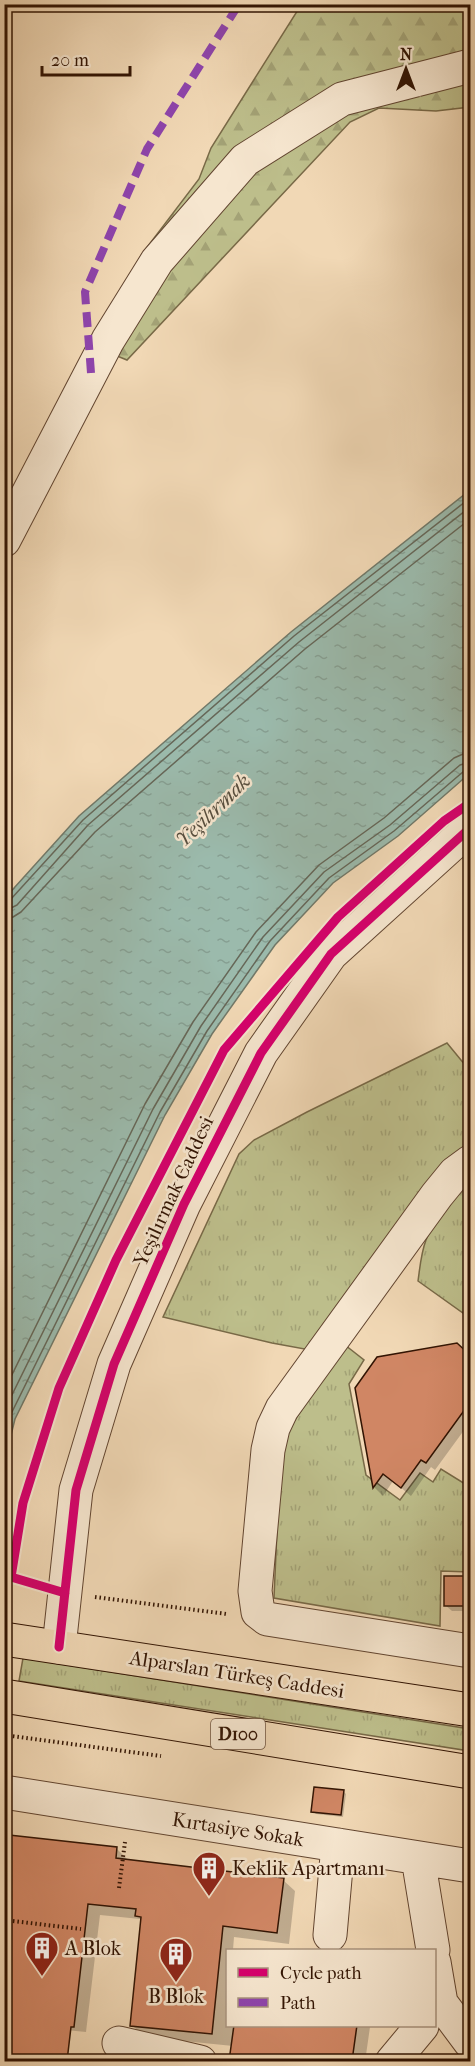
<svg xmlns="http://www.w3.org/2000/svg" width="475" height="2066" font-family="'IM FELL French Canon',serif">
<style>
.grass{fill:url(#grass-tufts);stroke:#786947;stroke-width:1.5}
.forest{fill:url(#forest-firs);stroke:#786947;stroke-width:1.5}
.water{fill:url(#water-ripples);stroke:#717868;stroke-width:1.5}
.shadow{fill:#0003}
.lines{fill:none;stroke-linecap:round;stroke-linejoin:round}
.shore{stroke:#666758;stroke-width:1.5}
.building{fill:#d08664;stroke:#321403;stroke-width:1.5}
.minor-casing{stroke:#624530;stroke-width:35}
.highway-casing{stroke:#321403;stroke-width:35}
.path{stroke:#321403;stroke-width:4;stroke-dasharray:1.5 3;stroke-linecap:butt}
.minor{stroke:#f6e6cf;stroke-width:33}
.highway{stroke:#f1d8b5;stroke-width:33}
.quiet{stroke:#8e44ad;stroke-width:8;stroke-dasharray:15 8;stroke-linecap:butt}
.cycleway-casing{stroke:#f6e6cf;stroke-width:13}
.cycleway{stroke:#d6006c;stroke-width:9}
.labels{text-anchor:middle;stroke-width:5;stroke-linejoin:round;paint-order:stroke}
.shield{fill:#f6e6cf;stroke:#6d5340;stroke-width:1.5}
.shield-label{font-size:18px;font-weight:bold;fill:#321403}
.street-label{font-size:20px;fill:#321403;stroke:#f6e6cf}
.poi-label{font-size:20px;fill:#321403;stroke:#f6e6cf;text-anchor:start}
.water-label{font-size:21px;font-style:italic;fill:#574e3e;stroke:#f6e6cf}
</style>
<defs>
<pattern id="grass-tufts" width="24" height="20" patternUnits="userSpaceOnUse" patternTransform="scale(1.5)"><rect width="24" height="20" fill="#bdbe8b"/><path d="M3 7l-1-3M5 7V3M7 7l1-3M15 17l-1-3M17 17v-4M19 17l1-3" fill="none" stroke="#a3a276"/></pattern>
<pattern id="forest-firs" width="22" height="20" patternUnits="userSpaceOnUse" patternTransform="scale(1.5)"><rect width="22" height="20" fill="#bdbe8b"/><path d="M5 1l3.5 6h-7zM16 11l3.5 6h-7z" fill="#a3a276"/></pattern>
<pattern id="water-ripples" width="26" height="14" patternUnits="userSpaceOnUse" patternTransform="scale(1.5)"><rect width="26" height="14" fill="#9bbaac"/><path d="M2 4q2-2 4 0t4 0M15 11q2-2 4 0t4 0" fill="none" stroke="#869f92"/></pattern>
</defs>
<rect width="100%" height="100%" fill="#f1d8b5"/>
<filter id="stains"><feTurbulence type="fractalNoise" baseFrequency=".00333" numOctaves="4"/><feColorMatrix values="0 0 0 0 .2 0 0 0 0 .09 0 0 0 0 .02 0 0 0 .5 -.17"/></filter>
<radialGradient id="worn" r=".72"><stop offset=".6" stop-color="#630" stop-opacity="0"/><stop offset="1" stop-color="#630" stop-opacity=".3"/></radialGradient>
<!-- grass -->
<path class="grass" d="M447 1043 470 1071V1146L455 1159 310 1350 272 1343 163 1317 239 1154 254 1140 307 1112Z
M470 1178V1318L418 1281C420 1267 421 1253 426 1240 435 1216 455 1197 470 1178Z
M345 1345 364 1360 349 1384 366 1475 400 1500 420 1473 433 1482 441 1469 470 1487V1572L441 1571 440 1626 274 1598 280 1462 286 1433Z
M23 1658 470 1729V1751L19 1681Z"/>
<!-- forest -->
<path class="forest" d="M301 5H470V107L436 111 379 108 350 122 127 360 90 345 142 254 199 179 211 148Z"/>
<!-- water -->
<path class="water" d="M470 490V773L398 836 333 883 275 945 212 1034 165 1115 15 1419 5 1459V898L79 816 291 632Z"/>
<!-- shadow -->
<path class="shadow" d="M470 1358V1422L435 1470 431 1467 411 1496 393 1481 383 1496 375 1488 357 1388Z
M470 1578V1611H452L445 1605Z
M343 1791 346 1794 343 1817 316 1814 313 1811Z
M117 1849 129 1861 283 1880 295 1891 289 1944 234 1937 233 1950H228V2026H369L370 2027 365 2062H231L233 2046 144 2037 132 2025 142 1921 140 1919 100 1915 86 2032 4 2024Z
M4 2051 65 2062H4Z"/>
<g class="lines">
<!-- shore -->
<path class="shore" d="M4 901 11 899 83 820 294 636 470 498
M4 909 11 908 17 905 88 825 299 642 470 507
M4 918 13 917 21 912 95 832 305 649 470 519
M4 1391 145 1104 193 1022 256 932 319 865 384 818 454 758 463 754 470 753
M4 1411 153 1109 201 1026 263 937 324 872 390 825 460 765 470 762
M4 1436 10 1416 160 1112 207 1031 270 941 329 878 394 831 464 771 470 769"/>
</g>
<!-- building -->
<path class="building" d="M457 1343 471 1356V1401L426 1463 421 1460 401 1488 383 1474 373 1488 355 1388 377 1357Z
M444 1576H471V1606H444Z
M314 1787 344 1790 341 1815 311 1812Z
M9 1835 117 1847 116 1858 284 1878 277 1933 223 1926 212 2034 130 2026 141 1917 135 1916 136 1909 88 1904 74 2027H71L67 2061H4V1873Z
M234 2025H357L352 2061H229Z"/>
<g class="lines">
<defs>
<path id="minor" d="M4 540 108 340 157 261 245 160 342 99 470 66
M470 1162 455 1173 437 1195 282 1409 273 1428 268 1450 255 1591 258 1612 267 1619 470 1651
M59 1647 76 1490 114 1364 184 1204 261 1053 331 954 470 828
M4 1792 470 1866
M418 1858 433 1950
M330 1935 338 1845
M434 1962 441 2003 470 2042
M119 2043 200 2062
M392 2062 422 2026"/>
<path id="highway" d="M4 1639 470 1710
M4 1696 470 1772"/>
</defs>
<!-- minor casing -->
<use href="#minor" class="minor-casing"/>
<!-- highway casing -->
<use href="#highway" class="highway-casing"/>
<!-- path -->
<path class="path" d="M95 1597 227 1614
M4 1735 161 1756
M119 1888 125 1842
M4 1920 81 1929"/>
<!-- minor -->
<use href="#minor" class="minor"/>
<!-- highway -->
<use href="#highway" class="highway"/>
<!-- quiet -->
<path class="quiet" d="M91 373 85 292 147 149 239 4"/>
<defs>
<path id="cycleway" d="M65 1593 11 1577 23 1503 59 1388 116 1260 224 1050 338 917 444 821 470 803
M59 1647 76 1490 114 1364 184 1204 261 1053 331 954 470 828"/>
</defs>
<!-- cycleway casing -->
<use href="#cycleway" class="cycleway-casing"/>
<!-- cycleway -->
<use href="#cycleway" class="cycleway"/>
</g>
<!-- icons -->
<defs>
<symbol id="building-pin" viewBox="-11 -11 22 30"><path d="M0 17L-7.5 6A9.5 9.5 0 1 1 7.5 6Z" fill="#8f2418" stroke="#f6e6cf"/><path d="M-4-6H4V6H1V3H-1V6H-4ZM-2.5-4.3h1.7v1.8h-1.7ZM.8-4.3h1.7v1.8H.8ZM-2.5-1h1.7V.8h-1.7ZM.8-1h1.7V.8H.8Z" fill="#fff"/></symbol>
</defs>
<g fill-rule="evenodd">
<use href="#building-pin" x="190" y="1849" width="38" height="52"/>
<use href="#building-pin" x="23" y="1929" width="38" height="52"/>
<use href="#building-pin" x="157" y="1935" width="38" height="52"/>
</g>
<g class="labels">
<!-- shield labels -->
<rect class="shield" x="211" y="1719" width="54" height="30" rx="4.5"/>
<g class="shield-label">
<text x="238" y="1740">D100</text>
</g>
<!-- street labels -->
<g class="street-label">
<text transform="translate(173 1191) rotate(-65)" y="7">Yeşilırmak Caddesi</text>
<text transform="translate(237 1674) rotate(9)" y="7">Alparslan Türkeş Caddesi</text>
<text transform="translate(238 1829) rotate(9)" y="7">Kırtasiye Sokak</text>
</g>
<!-- poi labels -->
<g class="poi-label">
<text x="232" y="1875">Keklik Apartmanı</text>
<text x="65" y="1955">A Blok</text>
<text x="176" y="2003" text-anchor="middle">B Blok</text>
</g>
<!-- water labels -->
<g class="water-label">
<text transform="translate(213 810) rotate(-44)" y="7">Yeşilırmak</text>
</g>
</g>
<!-- margin -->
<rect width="475" height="2066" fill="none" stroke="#f1d8b5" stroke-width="24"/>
<rect x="6" y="6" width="463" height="2054" fill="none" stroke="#321403" stroke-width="3"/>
<rect x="12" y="12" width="451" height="2042" fill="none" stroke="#321403" stroke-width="1.5"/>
<!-- legend -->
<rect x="226" y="1949" width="210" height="78" fill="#f6e6cf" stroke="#a8927d" stroke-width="1.5"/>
<rect x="238" y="1968" width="30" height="9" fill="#d6006c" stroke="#a8927d" stroke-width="1.5"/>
<text x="280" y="1979" font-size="18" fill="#321403">Cycle path</text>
<rect x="238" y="1998" width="30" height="9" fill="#8e44ad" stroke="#a8927d" stroke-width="1.5"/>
<text x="280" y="2009" font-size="18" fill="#321403">Path</text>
<!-- north arrow -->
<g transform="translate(406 69)" stroke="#f6e6cf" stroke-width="4.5" paint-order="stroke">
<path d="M0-4.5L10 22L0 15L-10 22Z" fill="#321403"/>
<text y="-9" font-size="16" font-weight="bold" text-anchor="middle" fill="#321403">N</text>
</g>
<!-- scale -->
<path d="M42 66v9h88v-9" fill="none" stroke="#321403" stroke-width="3"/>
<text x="51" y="66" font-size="18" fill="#321403" stroke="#f6e6cf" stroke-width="4.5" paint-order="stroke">20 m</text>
<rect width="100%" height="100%" filter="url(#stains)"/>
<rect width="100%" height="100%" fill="url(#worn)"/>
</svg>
